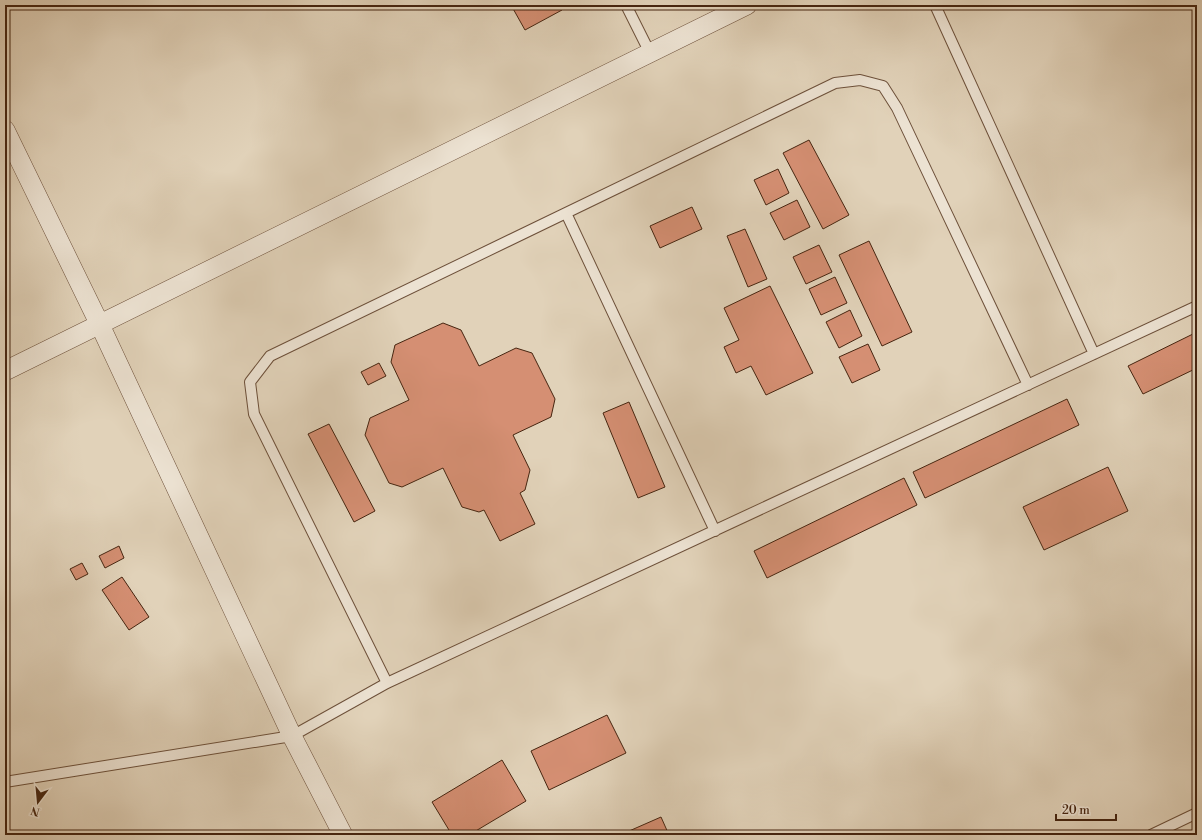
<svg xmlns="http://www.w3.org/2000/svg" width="1202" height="840" font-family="'Libre Bodoni',serif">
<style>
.building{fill:#d58f73;stroke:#462510}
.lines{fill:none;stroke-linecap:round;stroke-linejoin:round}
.lane-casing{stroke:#6d503a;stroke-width:12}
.street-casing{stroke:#6d503a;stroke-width:20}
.lane{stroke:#ece2d2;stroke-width:10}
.street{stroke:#ece2d2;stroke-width:19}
</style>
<rect width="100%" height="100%" fill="#e1d2b9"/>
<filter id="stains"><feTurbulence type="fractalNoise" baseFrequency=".005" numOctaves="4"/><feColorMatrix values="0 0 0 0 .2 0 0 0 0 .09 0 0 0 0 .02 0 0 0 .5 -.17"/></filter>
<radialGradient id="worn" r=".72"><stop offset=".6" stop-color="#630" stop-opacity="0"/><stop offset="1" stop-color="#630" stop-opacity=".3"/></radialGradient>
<!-- building -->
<path class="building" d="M511 5H559L562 10 525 30Z
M809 140 849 215 823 229 783 153Z
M778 169 789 193 766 205 754 180Z
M797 200 810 227 784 240 770 213Z
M692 207 702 229 660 248 650 226Z
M745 229 767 279 748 287 727 236Z
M869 241 912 332 882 346 839 255Z
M819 245 832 272 806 284 793 257Z
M835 277 847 303 821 315 809 289Z
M770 286 813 373 766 395 751 366 736 373 724 347 739 340 724 308Z
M850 310 862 336 839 348 826 322Z
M443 323 461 330 479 366 516 348 532 353 555 399 551 417 513 435 530 470 525 490 520 493 535 524 500 541 484 510 479 512 462 507 443 468 402 487 389 483 365 435 370 418 409 400 391 362 395 345Z
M1197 332V368L1143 394 1128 366Z
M868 344 880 370 852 383 839 357Z
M379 363 386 376 368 385 361 372Z
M1067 399 1079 425 925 498 913 472Z
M629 402 665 487 638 498 603 413Z
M329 424 375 511 354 522 308 434Z
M1108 467 1128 511 1044 550 1023 507Z
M904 478 917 505 767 578 754 551Z
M119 546 124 558 105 568 99 556Z
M82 563 88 574 76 580 70 569Z
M122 577 149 617 129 630 102 590Z
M607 715 626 753 549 790 531 751Z
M502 760 526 801 469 835H452L432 802Z
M661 817 669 835H620Z"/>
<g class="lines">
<defs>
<path id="lane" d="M626 5 650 53
M935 5 1094 354
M566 213 715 531
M387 683 254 414 250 382 270 356 835 83 860 80 883 86 897 108 1028 385
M5 782 292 736 387 683 1197 306
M1151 835 1197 813"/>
<path id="street" d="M5 130 100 325 292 736 343 835
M5 371 747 5"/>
</defs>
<!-- lane casing -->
<use href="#lane" class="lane-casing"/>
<!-- street casing -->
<use href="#street" class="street-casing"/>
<!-- lane -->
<use href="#lane" class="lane"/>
<!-- street -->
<use href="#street" class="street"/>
</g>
<!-- margin -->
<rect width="1202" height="840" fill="none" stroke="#e1d2b9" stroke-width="20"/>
<rect x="6" y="6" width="1190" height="828" fill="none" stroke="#462510" stroke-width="2"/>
<rect x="10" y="10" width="1182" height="820" fill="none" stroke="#462510"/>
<!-- north arrow -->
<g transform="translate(38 802) rotate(196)" stroke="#ece2d2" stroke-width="3" paint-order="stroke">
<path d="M0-3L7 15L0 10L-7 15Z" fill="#462510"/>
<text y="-6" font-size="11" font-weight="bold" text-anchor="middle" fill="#462510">N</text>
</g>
<!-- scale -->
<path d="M1056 814v6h60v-6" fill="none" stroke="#462510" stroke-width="2"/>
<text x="1062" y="814" font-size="12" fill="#462510" stroke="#ece2d2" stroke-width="3" paint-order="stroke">20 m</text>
<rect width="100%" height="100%" filter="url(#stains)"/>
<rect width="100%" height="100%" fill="url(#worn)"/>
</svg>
